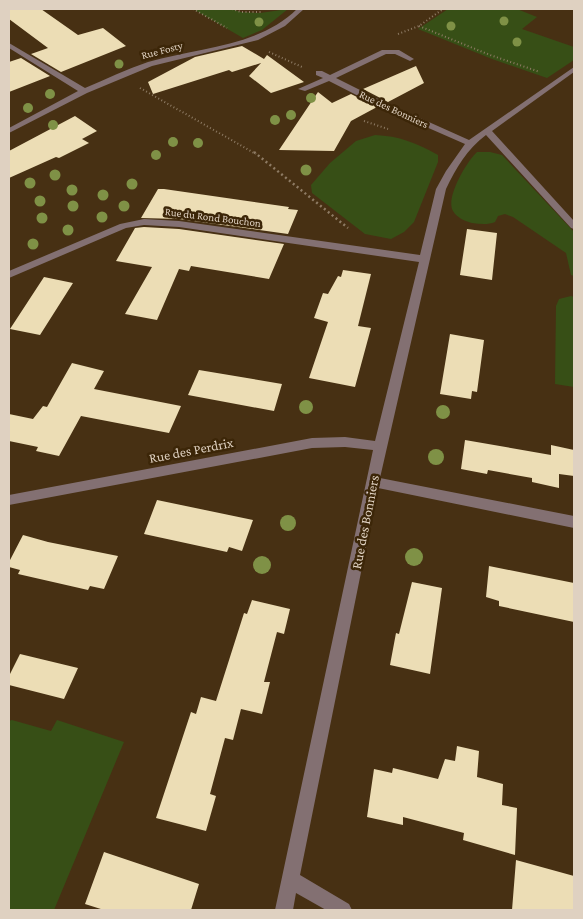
<svg xmlns="http://www.w3.org/2000/svg" width="583" height="919" font-family="'Crimson Pro',serif">
<style>
.green{fill:#374f16}
.building{fill:#ecddb5}
.lines{fill:none;stroke-linecap:round;stroke-linejoin:round}
.path-far1{stroke:#8e7b64;stroke-width:2;stroke-dasharray:1 2.5;stroke-linecap:butt}
.path{stroke:#8e7b64;stroke-width:2.5;stroke-dasharray:2 3;stroke-linecap:butt}
.minor{fill:#837072;fill-rule:evenodd}
.tree{fill:#7f9146}
.labels{text-anchor:middle;stroke-width:5;stroke-linejoin:round;paint-order:stroke}
.far-street-label{font-size:11px;fill:#dfd1c1;stroke:#3c2608}
.street-label{font-size:14px;fill:#dfd1c1;stroke:#3c2608}
</style>
<rect width="100%" height="100%" fill="#473013"/>
<!-- green -->
<path class="green" d="M193 9H232L241 12 260 13 288 9 262 30 243 38Z
M448 9H517L537 17 522 29 574 47V60L547 78 492 59 418 29Z
M375 135C399 136 417 143 438 155V162L414 222 404 232 391 239 365 234 312 193 311 185 330 163 356 141Z
M477 152H490L502 155 574 232V276L571 275 566 253 513 217 505 214 498 216 495 222C488 225 480 224 472 223 465 221 457 218 453 211 445 198 467 161 477 152Z
M571 296 574 297V387L555 384 556 306 559 299Z
M12 720 51 731 57 720 124 742 54 910H9V721Z"/>
<!-- building -->
<path class="building" d="M9 9H41L78 35 103 28 126 46 61 72 31 54 48 48 9 19Z
M242 46 264 59 267 55 304 82 271 93 249 76 261 63 232 72 229 70 153 94 148 82 195 57Z
M21 58 50 76 9 92V62Z
M416 66 424 83 388 102 363 89Z
M318 92 332 103 351 94 377 107 351 121 334 151 279 150Z
M75 116 97 131 82 139 89 143 59 158 56 157 9 178V151Z
M158 189H164L289 207 288 209 298 210 288 234 179 219 141 218Z
M144 227 179 229 284 244 269 279 191 266 189 271 179 269 157 320 125 314 152 267 116 261 135 228Z
M467 229 497 233 492 280 460 275Z
M343 270 371 274 358 326 371 328 355 387 309 378 328 322 314 318 323 293 328 294 338 276 341 277Z
M44 277 73 283 40 335 10 329Z
M450 334 484 340 477 392 472 391 471 399 440 394Z
M72 363 104 371 94 389 181 406 169 433 81 416 59 456 36 451 38 447 9 441V414L33 419 43 406 47 407Z
M199 370 282 384 274 411 188 395Z
M465 440 551 455V445L574 450V476L559 474V488L532 482V478L488 470 487 474 461 469Z
M157 500 253 520 242 551 229 547 227 552 144 534Z
M23 535 48 542 118 556 104 589 90 586 88 590 18 574 20 570 9 567V562Z
M489 566 574 583V622L499 606V601L486 597Z
M412 582 442 588 430 674 390 665 396 633 399 634Z
M252 600 290 609 284 634 277 632 264 682H270L262 714 241 709 233 740 225 738 210 794 216 796 206 831 156 818 191 712 196 714 201 697 216 701 244 613 247 614Z
M20 654 78 668 64 699 9 685V676Z
M457 746 479 751 477 777 503 784 502 805 517 808 515 855 463 840 464 833 403 817V825L367 817 374 769 392 773 393 768 438 779 445 759 455 761Z
M104 852 199 884 191 910H104L85 904Z
M516 860 574 876V910H512Z"/>
<g class="lines">
<!-- path-far1 -->
<path class="path-far1" d="M193 9 227 28
M232 9 241 12H263
M419 26 490 55 540 72
M398 34 419 26 443 9
M269 52 302 67
M140 88 256 154
M364 121 388 129"/>
<!-- path -->
<path class="path" d="M254 152 348 228"/>
<!-- minor -->
<path class="minor" d="M297 9H304L285 26 258 40 152 66 87 93 9 133V128L78 91 9 48V43L85 88C106 79 127 69 148 62 199 47 258 47 297 9Z
M382 50H399L414 59 410 61 395 54H386L336 78 382 101 469 140 574 67V72L492 131 574 221V229L571 228 486 135C467 149 456 168 446 189L380 478 574 516V528L378 488 300 875 349 904 352 910H326L296 893 293 910H275L373 450 345 447 312 448 9 505V495L312 438 345 437 375 441 419 262 179 227 144 225 126 228 9 278V271L120 224 144 219 179 221 420 255 436 189 446 171 465 144 376 105 329 81 305 91 298 89 323 78 316 75V71H322L330 75Z"/>
</g>
<!-- trees -->
<g class="tree">
<circle cx="504" cy="21" r="4.5"/>
<circle cx="259" cy="22" r="4.5"/>
<circle cx="451" cy="26" r="4.5"/>
<circle cx="517" cy="42" r="4.5"/>
<circle cx="119" cy="64" r="4.5"/>
<circle cx="50" cy="94" r="5"/>
<circle cx="311" cy="98" r="5"/>
<circle cx="28" cy="108" r="5"/>
<circle cx="291" cy="115" r="5"/>
<circle cx="275" cy="120" r="5"/>
<circle cx="53" cy="125" r="5"/>
<circle cx="173" cy="142" r="5"/>
<circle cx="198" cy="143" r="5"/>
<circle cx="156" cy="155" r="5"/>
<circle cx="306" cy="170" r="5.5"/>
<circle cx="55" cy="175" r="5.5"/>
<circle cx="30" cy="183" r="5.5"/>
<circle cx="132" cy="184" r="5.5"/>
<circle cx="72" cy="190" r="5.5"/>
<circle cx="103" cy="195" r="5.5"/>
<circle cx="40" cy="201" r="5.5"/>
<circle cx="73" cy="206" r="5.5"/>
<circle cx="124" cy="206" r="5.5"/>
<circle cx="102" cy="217" r="5.5"/>
<circle cx="42" cy="218" r="5.5"/>
<circle cx="68" cy="230" r="5.5"/>
<circle cx="33" cy="244" r="5.5"/>
<circle cx="306" cy="407" r="7"/>
<circle cx="443" cy="412" r="7"/>
<circle cx="436" cy="457" r="8"/>
<circle cx="288" cy="523" r="8"/>
<circle cx="414" cy="557" r="9"/>
<circle cx="262" cy="565" r="9"/>
</g>
<g class="labels">
<!-- far-street labels -->
<g class="far-street-label">
<text transform="translate(162 50) rotate(-15)" y="4">Rue Fosty</text>
<text transform="translate(394 109) rotate(25)" y="4">Rue des Bonniers</text>
<text transform="translate(213 217) rotate(7)" y="4">Rue du Rond Bouchon</text>
</g>
<!-- street labels -->
<g class="street-label">
<text transform="translate(191 450) rotate(-11)" y="5">Rue des Perdrix</text>
<text transform="translate(365 522) rotate(-79)" y="5">Rue des Bonniers</text>
</g>
</g>
<!-- border -->
<rect width="583" height="919" fill="none" stroke="#dfd1c1" stroke-width="20"/>
</svg>
